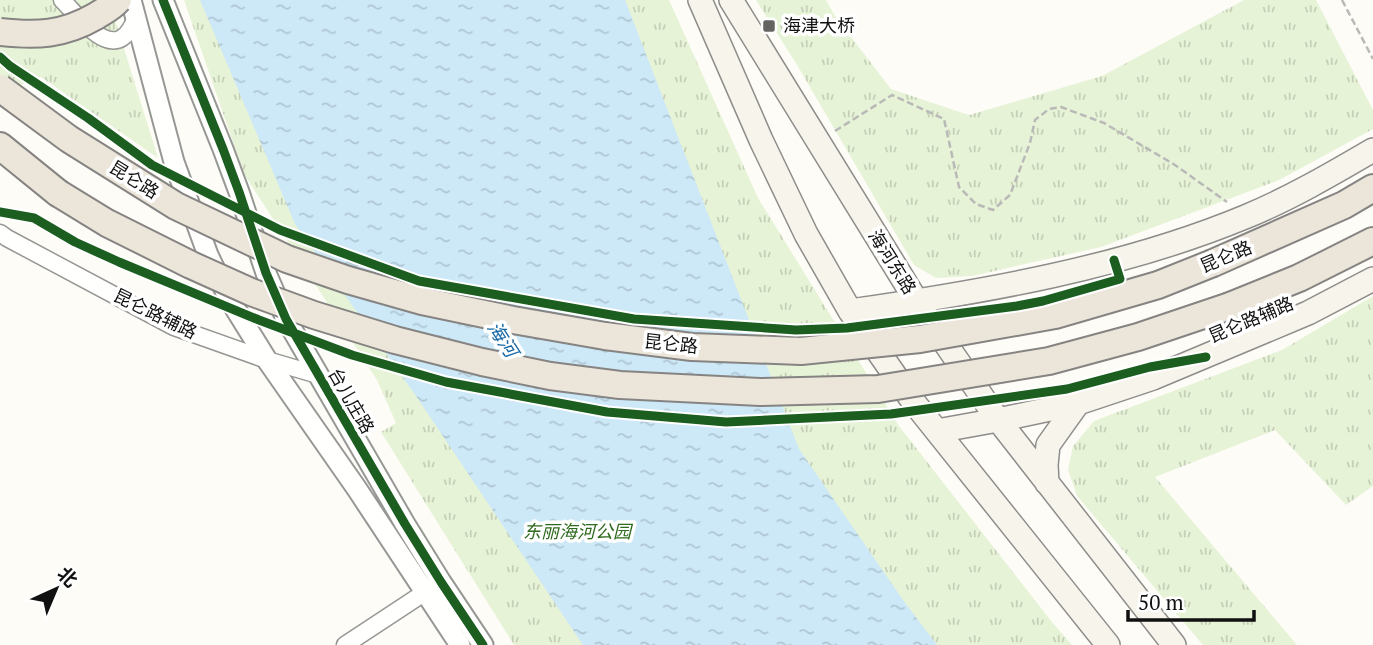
<svg xmlns="http://www.w3.org/2000/svg" width="1373" height="645" font-family="'PT Serif','Noto Sans SC',serif">
<style>
.grass{fill:url(#grass-tufts)}
.water{fill:url(#water-ripples)}
.lines{fill:none;stroke-linecap:round;stroke-linejoin:round}
.minor-casing{stroke:#979795;stroke-width:19}
.tertiary-casing{stroke:#979795;stroke-width:23}
.secondary-casing{stroke:#8e8d8b;stroke-width:26}
.trunk-casing{stroke:#858482;stroke-width:30}
.path{stroke:#b9b9b8;stroke-width:2.5;stroke-dasharray:7 3.5;stroke-linecap:butt}
.minor{stroke:#fffffe;stroke-width:16}
.tertiary{stroke:#fffffe;stroke-width:19}
.secondary{stroke:#f6f4eb;stroke-width:23}
.trunk{stroke:#ece5da;stroke-width:26}
.trunk-bridge-casing{stroke:#858482;stroke-width:30;stroke-linecap:butt}
.trunk-bridge{stroke:#ece5da;stroke-width:26}
.cycleway-casing{stroke:#fff;stroke-width:13}
.cycleway{stroke:#1b5e20;stroke-width:9}
.poi-dot{fill:#646362;stroke:#fff;stroke-width:2.5}
.labels{text-anchor:middle;stroke-width:7;stroke-linejoin:round;paint-order:stroke}
.poi-label{font-size:18px;fill:#111;stroke:#fff;text-anchor:start}
.street-label{font-size:18px;fill:#111;stroke:#fff}
.park-label{font-size:18px;font-style:italic;fill:#2f6b1f;stroke:#fff}
.water-label{font-size:19px;font-style:italic;fill:#1768a6;stroke:#fff}
</style>
<defs>
<pattern id="grass-tufts" width="24" height="20" patternUnits="userSpaceOnUse" patternTransform="scale(1.75)"><rect width="24" height="20" fill="#e7f3d7"/><path d="M3 7l-1-3M5 7V3M7 7l1-3M15 17l-1-3M17 17v-4M19 17l1-3" fill="none" stroke="#c5cfb8"/></pattern>
<pattern id="water-ripples" width="26" height="14" patternUnits="userSpaceOnUse" patternTransform="scale(1.75)"><rect width="26" height="14" fill="#cde8f7"/><path d="M2 4q2-2 4 0t4 0M15 11q2-2 4 0t4 0" fill="none" stroke="#afc6d3"/></pattern>
</defs>
<rect width="100%" height="100%" fill="#fdfcf7"/>
<!-- grass -->
<path class="grass" d="M0 0H109L158 158 41 77 0 93Z
M184 0H669L758 198 899 426 1052 622 1072 645H514L381 432 396 423 377 380 244 174Z
M756 0H826L835 16 891 89 969 115 1102 76 1244 0H1316L1373 110V129L1279 180 1101 247 972 276 936 278 914 265 797 65Z
M1373 296V486L1346 505 1275 430 1155 477 1297 645H1203L1077 496 1068 470 1073 446 1094 421 1282 350Z"/>
<!-- water -->
<path class="water" d="M200 0H625L799 449 903 600 937 645H583L416 396 295 224Z"/>
<g class="lines">
<defs>
<path id="minor" d="M62 0C83 21 117 69 136 17
M0 233 7 238 174 327 267 360 318 375
M345 645 433 587"/>
<path id="tertiary" d="M131 0 174 162 208 255 228 297 267 360 357 489 460 645
M163 0 223 149 239 192 266 273 286 319 405 524 441 582 483 645"/>
<path id="secondary" d="M700 0 761 140 806 234 850 311 912 400 1108 645
M731 0 919 305 996 417 1174 645
M850 311C982 292 1122 268 1245 217 1289 199 1332 174 1373 150
M937 431 998 420 1078 403 1153 378 1308 313 1373 279
M1047 483 1046 465 1048 445 1078 403"/>
<path id="trunk" d="M0 146 58 193
M1213 263 1344 205 1373 188
M1230 306 1299 278 1373 241"/>
</defs>
<!-- minor casing -->
<use href="#minor" class="minor-casing"/>
<!-- tertiary casing -->
<use href="#tertiary" class="tertiary-casing"/>
<!-- secondary casing -->
<use href="#secondary" class="secondary-casing"/>
<!-- trunk casing -->
<use href="#trunk" class="trunk-casing"/>
<!-- path -->
<path class="path" d="M1342 0 1373 59
M835 131 892 95 944 119 959 187 976 204 993 210 1010 195 1030 143 1035 120 1049 109 1061 107 1104 123 1175 165 1227 202"/>
<!-- minor -->
<use href="#minor" class="minor"/>
<!-- tertiary -->
<use href="#tertiary" class="tertiary"/>
<!-- secondary -->
<use href="#secondary" class="secondary"/>
<!-- trunk -->
<use href="#trunk" class="trunk"/>
<defs>
<path id="trunk-bridge" d="M0 32C37 36 63 35 96 16 104 11 112 7 118 0
M0 88 69 139 176 206 287 259 348 280 422 301 513 320 605 336 692 347 801 351 920 339 1055 315 1158 285 1213 263
M58 193 107 223 191 265 251 292 314 315 395 340 482 362 550 376 620 385 760 392 878 389 1049 361 1138 337 1230 306"/>
</defs>
<!-- trunk-bridge casing -->
<use href="#trunk-bridge" class="trunk-bridge-casing"/>
<!-- trunk-bridge -->
<use href="#trunk-bridge" class="trunk-bridge"/>
<defs>
<path id="cycleway" d="M163 0 223 149 239 192 266 273 286 319 405 524 441 582 483 645
M0 57 10 66 88 118 152 165 280 230 419 281 634 319 796 330 847 328 1017 306 1043 301 1120 279 1114 260
M0 212 34 218 75 242 119 262 259 320 352 355 446 382 607 412 726 422 891 414 1067 389 1150 367 1206 357"/>
</defs>
<!-- cycleway casing -->
<use href="#cycleway" class="cycleway-casing"/>
<!-- cycleway -->
<use href="#cycleway" class="cycleway"/>
</g>
<!-- markers -->
<rect class="poi-dot" x="762" y="19" width="14" height="14" rx="3.5"/>
<g class="labels">
<!-- poi labels -->
<g class="poi-label">
<text x="783" y="32">海津大桥</text>
</g>
<!-- street labels -->
<g class="street-label">
<text transform="translate(134 180) rotate(32)" y="6">昆仑路</text>
<text transform="translate(1226 257) rotate(-23)" y="6">昆仑路</text>
<text transform="translate(892 262) rotate(58)" y="6">海河东路</text>
<text transform="translate(155 314) rotate(26)" y="6">昆仑路辅路</text>
<text transform="translate(1251 320) rotate(-23)" y="6">昆仑路辅路</text>
<text transform="translate(671 344) rotate(6)" y="6">昆仑路</text>
<text transform="translate(351 401) rotate(60)" y="6">台儿庄路</text>
</g>
<!-- park labels -->
<g class="park-label">
<text x="577" y="538">东丽海河公园</text>
</g>
<!-- water labels -->
<g class="water-label">
<text transform="translate(503 339) rotate(57)" y="7">海河</text>
</g>
</g>
<!-- north arrow -->
<g transform="translate(56 589) rotate(44)" stroke="#ffffff" stroke-width="5" paint-order="stroke">
<path d="M0-5L12 26L0 18L-12 26Z" fill="#111111"/>
<text y="-10" font-size="19" font-weight="bold" text-anchor="middle" fill="#111111">北</text>
</g>
<!-- scale -->
<path d="M1128 610v10h126v-10" fill="none" stroke="#111111" stroke-width="3.5"/>
<text x="1138" y="610" font-size="21" fill="#111111" stroke="#ffffff" stroke-width="5" paint-order="stroke">50 m</text>
</svg>
